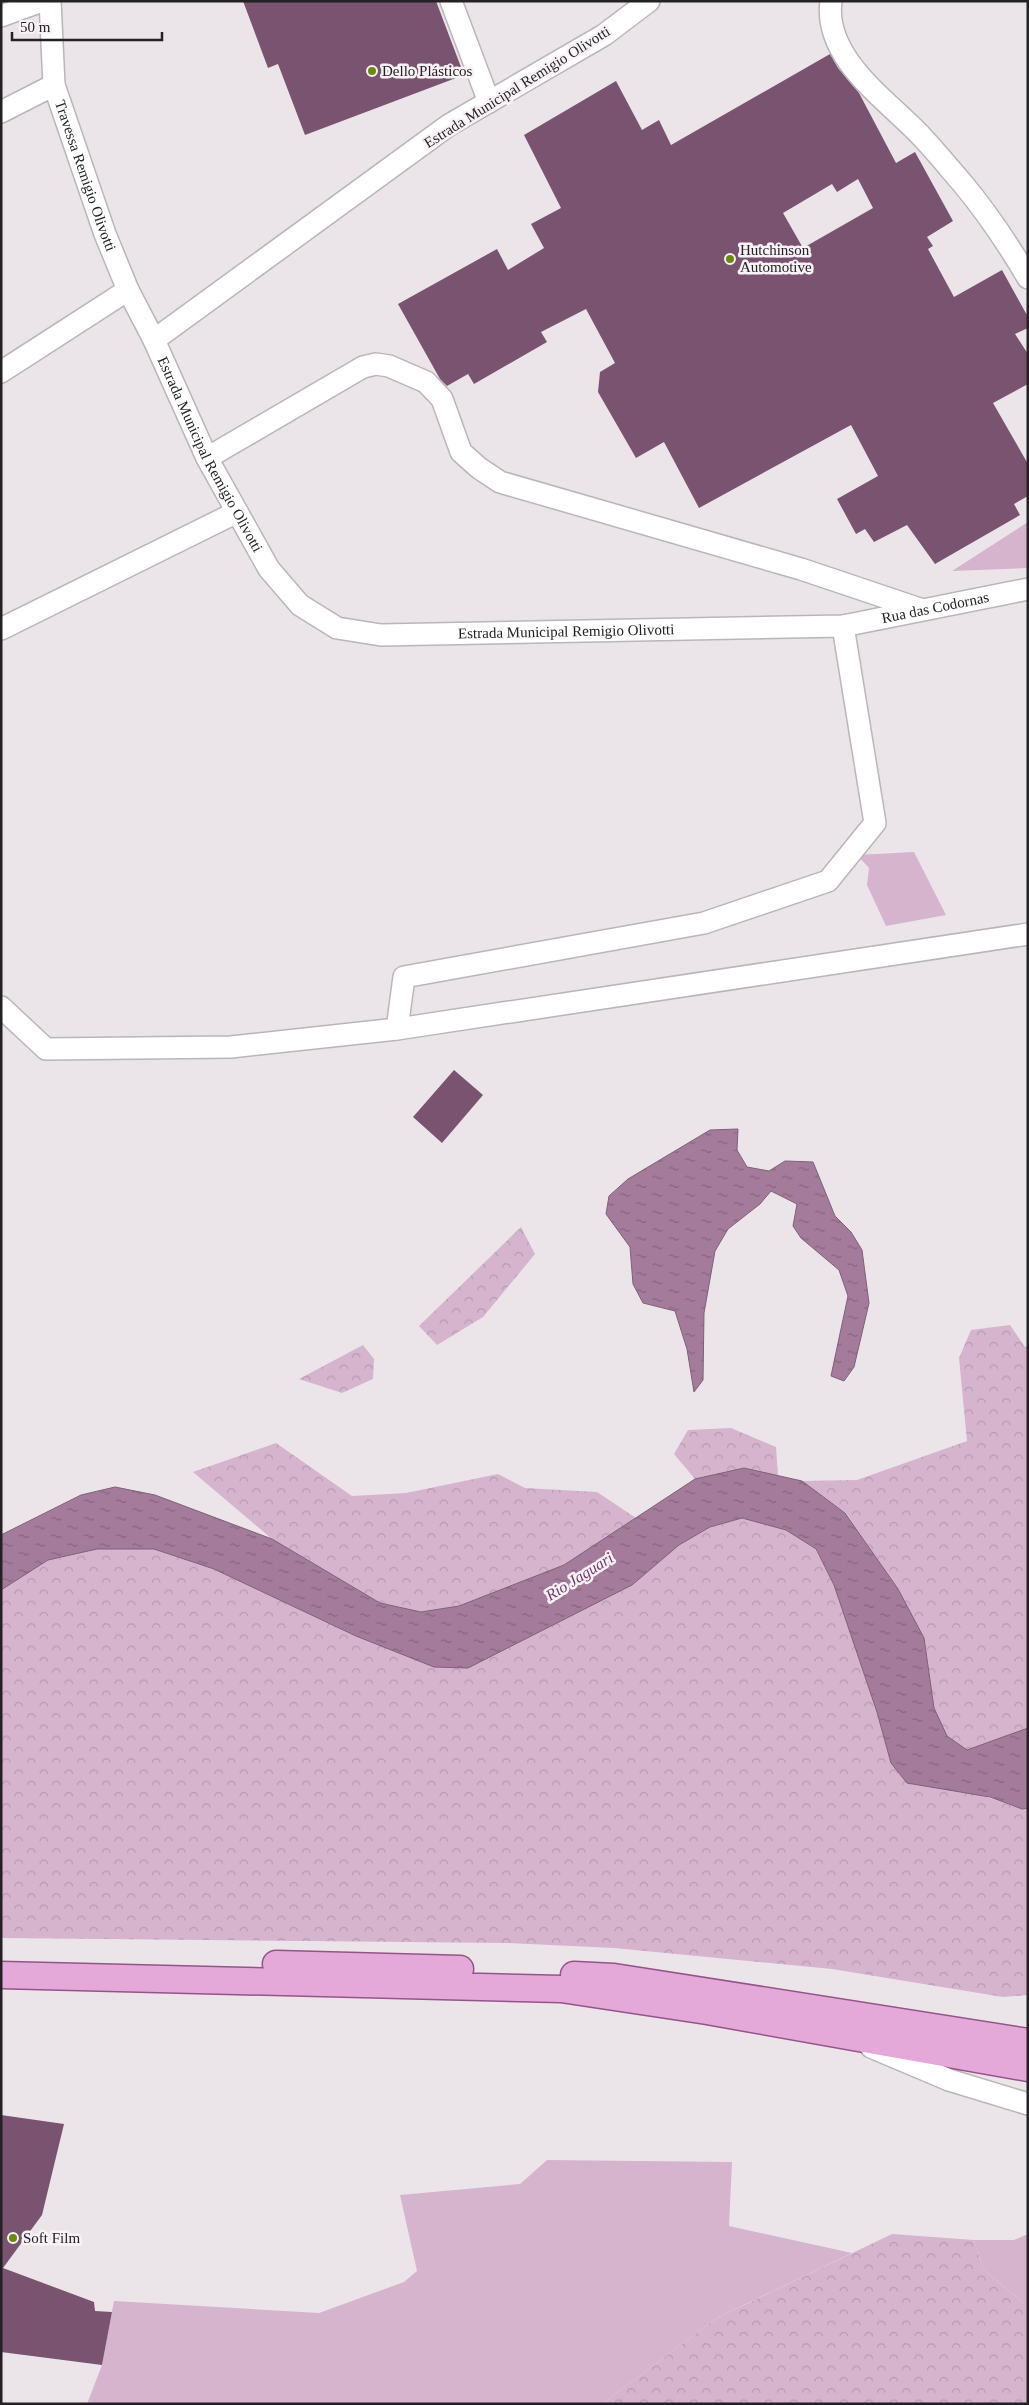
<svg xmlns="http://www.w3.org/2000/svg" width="1029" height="2405" font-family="Georgia,serif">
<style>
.grass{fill:#d6b4ce}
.forest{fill:url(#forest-crowns)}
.water{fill:url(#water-ripples);stroke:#7e6077}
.building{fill:#7a5371;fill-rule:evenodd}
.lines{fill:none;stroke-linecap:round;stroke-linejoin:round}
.minor-casing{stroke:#bab5b9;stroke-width:24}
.major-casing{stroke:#955489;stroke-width:29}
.minor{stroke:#fff;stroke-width:21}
.major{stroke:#e5a9d9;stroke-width:26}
.poi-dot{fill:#698a0b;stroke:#f8f2f6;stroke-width:2}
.labels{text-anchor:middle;stroke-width:5;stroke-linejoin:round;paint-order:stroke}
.poi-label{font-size:15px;fill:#232123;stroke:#f8f2f6;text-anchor:start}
.street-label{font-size:15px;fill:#232123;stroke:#f8f2f6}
.water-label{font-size:16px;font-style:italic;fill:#713966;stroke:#f8f2f6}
</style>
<defs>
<pattern id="forest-crowns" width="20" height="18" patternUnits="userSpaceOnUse" patternTransform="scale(1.25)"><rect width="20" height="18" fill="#d6b4ce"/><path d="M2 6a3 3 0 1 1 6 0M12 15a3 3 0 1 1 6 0" fill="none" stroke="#b79ab1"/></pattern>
<pattern id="water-ripples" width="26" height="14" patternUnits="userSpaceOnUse" patternTransform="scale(1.25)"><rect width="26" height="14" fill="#a57b9b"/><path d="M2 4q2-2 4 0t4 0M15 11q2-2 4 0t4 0" fill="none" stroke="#86647e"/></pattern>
</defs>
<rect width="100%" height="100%" fill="#ebe5e9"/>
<!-- grass -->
<path class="grass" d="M1028 522V568L952 571Z
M914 852 946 915 886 926 867 885 869 868 857 855Z
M547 2160 732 2162 729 2226 852 2253 717 2318 602 2404H87L102 2365 114 2301 319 2313 404 2282 417 2271 400 2195 520 2184Z
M1028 2234V2307L983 2269 974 2240H1014Z"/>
<!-- forest -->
<path class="forest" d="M521 1227 535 1254 483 1317 437 1345 419 1326Z
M1010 1325 1025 1347 1028 1345V1728L967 1750 947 1736 934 1708 924 1638 898 1589 846 1513 802 1481 857 1480 967 1441 959 1358 971 1330Z
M363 1345 374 1359 373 1379 342 1393 299 1379Z
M731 1428 776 1447 778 1476 744 1468 695 1479 674 1454 688 1430Z
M276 1443 352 1496 406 1493 498 1474 525 1488 597 1492 636 1518 564 1565 459 1606 421 1612 380 1603 272 1539 193 1472Z
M742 1518 786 1530 815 1549 834 1585 877 1712 891 1763 1021 1809 1028 1808V1995L1003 1997 832 1969 614 1948 506 1943 1 1938V1590L48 1560 97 1549H154L214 1569 356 1636 552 1624 632 1585 679 1545 711 1527Z
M892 2234 974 2240 983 2269 1028 2307V2404H602L717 2318Z"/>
<!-- water -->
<path class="water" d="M738 1129 737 1150 747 1167 769 1171 785 1161 813 1162 835 1216 851 1232 862 1250 869 1303 854 1367 844 1381 831 1376 848 1296 839 1270 801 1238 793 1226 797 1204 771 1191 760 1204 728 1229 715 1251 704 1313 703 1380 694 1392 687 1349 675 1311 643 1303 633 1284 630 1247 606 1214 609 1196 628 1179 710 1130Z
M744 1468 802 1481 845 1513 898 1589 924 1638 934 1708 947 1736 967 1750 1028 1728V1808L1022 1809 990 1797 907 1783 891 1763 877 1712 834 1585 816 1549 786 1530 742 1518 710 1527 679 1545 632 1585 468 1668 434 1667 356 1636 214 1569 154 1549H97L48 1560 1 1590V1535L81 1495 115 1487 155 1495 272 1539 380 1603 421 1612 459 1606 564 1565 695 1479Z"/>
<!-- building -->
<path class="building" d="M243 1H436L464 75 305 135 278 64 268 68Z
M830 54 838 68 859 93 896 163 915 152 953 221 927 237 933 246 928 249 954 297 1002 270 1028 317V328L1015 334 1028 354V384L993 403 1028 464V496L1014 504 1020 515 935 564 907 525 874 542 865 529 856 534 837 499 878 476 851 425 699 508 664 442 636 458 598 392 600 372 615 363 586 309 541 332 547 342 474 384 468 374 447 386 440 379 398 304 497 249 508 270 544 248 531 224 561 208 524 135 616 81 642 130 659 120 671 145ZM858 179 873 208 803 248 783 213 832 184 837 192Z
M454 1070 483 1095 442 1143 413 1117Z
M1 2115 64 2124 42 2215 3 2268 94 2302 95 2311 112 2312 102 2365 1 2352Z"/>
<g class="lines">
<defs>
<g id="minor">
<path id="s1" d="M50 1 54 85 105 234 128 290 154 340"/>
<path d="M451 1 489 102"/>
<path id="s2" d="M649 1 604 35 449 125 154 340 207 458 269 569 300 605 337 628 381 635 843 626 1028 589"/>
<path d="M831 1C823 59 889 101 923 138 937 153 950 169 963 184 988 214 1008 244 1028 278"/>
<path d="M1 16 42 1"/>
<path d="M1 112 54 85"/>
<path d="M1 372 128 290"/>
<path d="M207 458 363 367 376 364 389 366 426 382 442 399 461 452 479 468 500 482 801 569 920 609"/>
<path d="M1 629 237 512"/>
<path d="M1 1007 46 1049 231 1047 397 1029 1028 934"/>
<path d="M397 1029 404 977 704 923 828 881 875 823 843 626"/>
<path d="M871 2047 949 2080 1028 2104"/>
</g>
<path id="major" d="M276 1964 460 1969
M1 1975 561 1989 707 2011 1028 2068
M574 1975 614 1977 1028 2042"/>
</defs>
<!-- minor casing -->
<use href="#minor" class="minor-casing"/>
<!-- major casing -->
<use href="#major" class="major-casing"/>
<!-- minor -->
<use href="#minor" class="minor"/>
<!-- major -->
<use href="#major" class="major"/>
</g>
<!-- markers -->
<g class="poi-dot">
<circle cx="372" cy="71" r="5"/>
<circle cx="730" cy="259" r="5"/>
<circle cx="13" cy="2238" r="5"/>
</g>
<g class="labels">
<!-- poi labels -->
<g class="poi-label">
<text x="382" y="76">Dello Plásticos</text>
<text x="740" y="255">Hutchinson<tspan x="740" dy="17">Automotive</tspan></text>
<text x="23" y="2243">Soft Film</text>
</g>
<!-- street labels -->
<g class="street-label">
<text transform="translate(517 87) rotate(-32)" y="5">Estrada Municipal Remigio Olivotti</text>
<text dy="5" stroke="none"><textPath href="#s1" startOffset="180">Travessa Remigio Olivotti</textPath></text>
<text dy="5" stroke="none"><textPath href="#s2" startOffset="728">Estrada Municipal Remigio Olivotti</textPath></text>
<text dy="5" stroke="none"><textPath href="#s2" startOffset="1549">Rua das Codornas</textPath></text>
<text dy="5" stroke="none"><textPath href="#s2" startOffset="1178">Estrada Municipal Remigio Olivotti</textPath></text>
</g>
<!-- water labels -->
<g class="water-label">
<text transform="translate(579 1576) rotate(-32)" y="6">Rio Jaguari</text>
</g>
</g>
<!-- border -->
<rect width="1029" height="2405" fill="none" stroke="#232123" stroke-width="5"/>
<!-- scale -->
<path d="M12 32v8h150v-8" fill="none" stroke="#232123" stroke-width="2.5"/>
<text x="20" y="32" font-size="15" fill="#232123" stroke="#f8f2f6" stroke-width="4" paint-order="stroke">50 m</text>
</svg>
